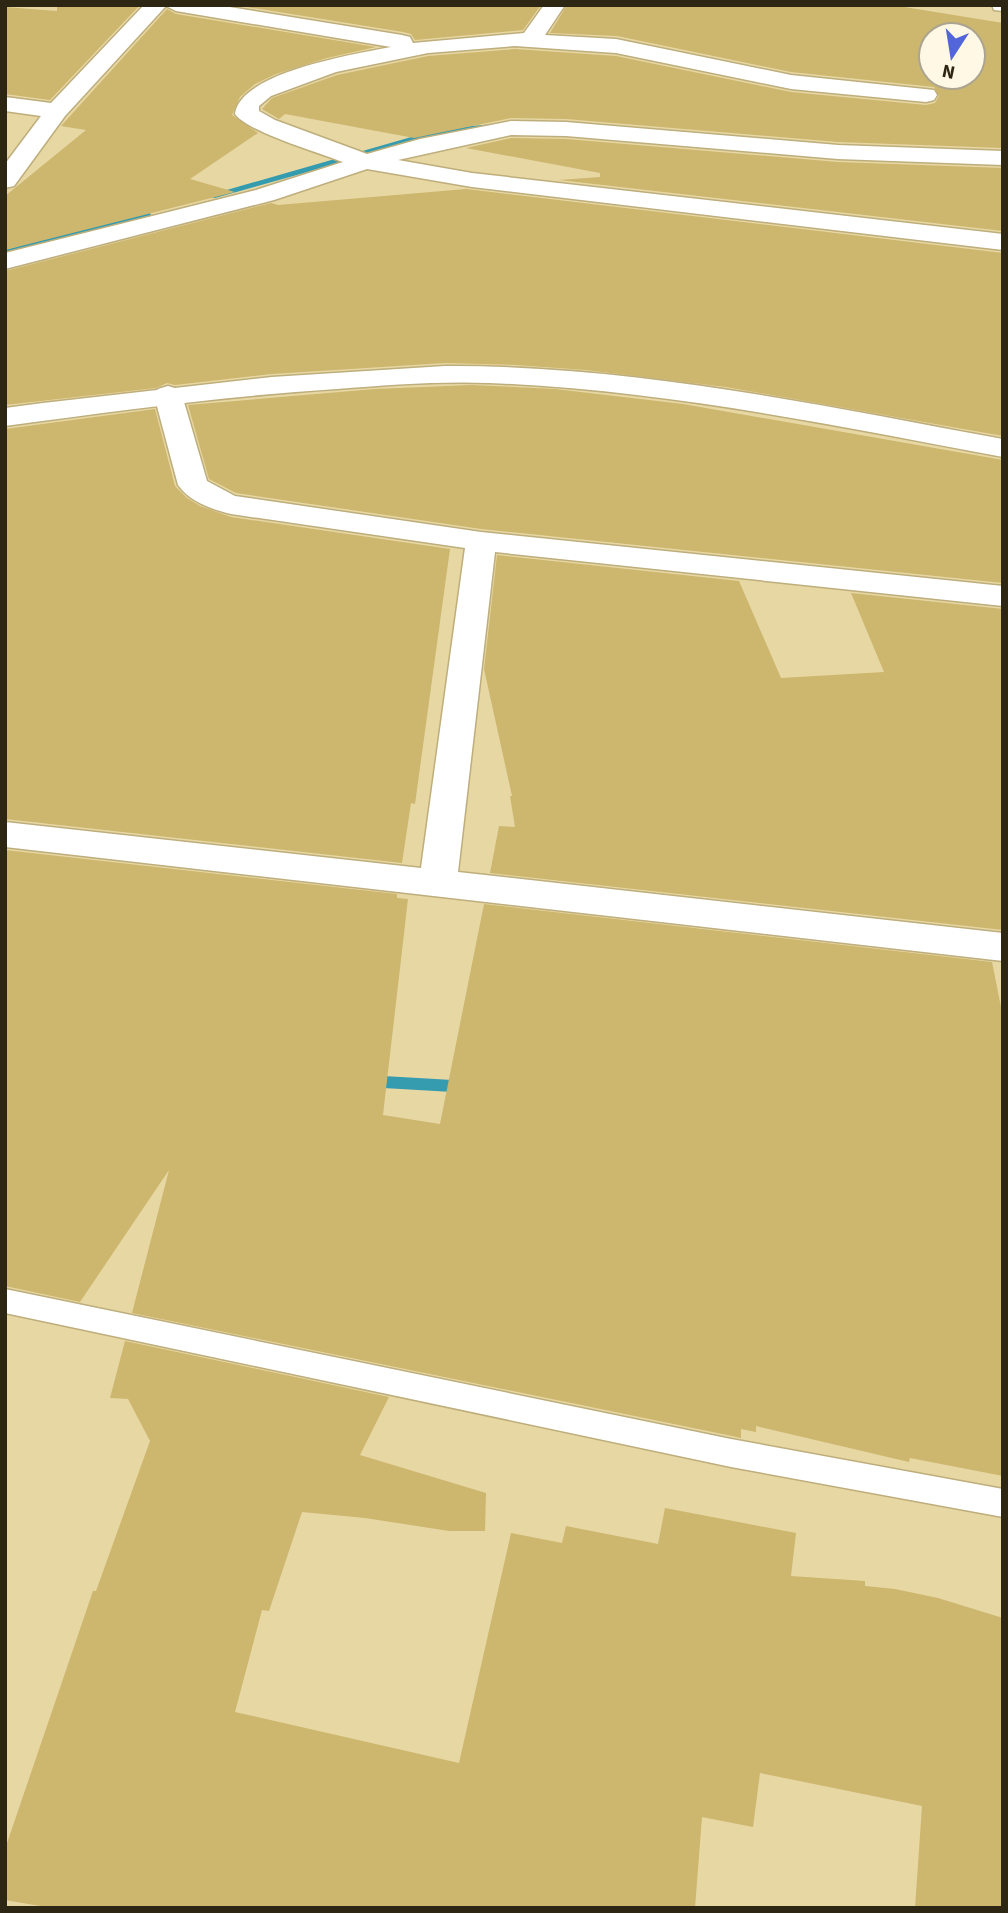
<svg xmlns="http://www.w3.org/2000/svg" width="1008" height="1913" font-family="'Source Sans 3',sans-serif">
<style>
.lines{fill:none;stroke-linecap:round;stroke-linejoin:round}
.stream{fill:#359caf;fill-rule:evenodd}
.building{fill:#cdb66e;fill-rule:evenodd}
.service-casing{stroke:#beae7c;stroke-width:3}
.minor-casing{stroke:#beae7c;stroke-width:3}
.tertiary-casing{stroke:#beae7c;stroke-width:3}
.service{fill:#fff;fill-rule:evenodd}
.minor{fill:#fff;fill-rule:evenodd}
.tertiary{fill:#fff;fill-rule:evenodd}
</style>
<rect width="100%" height="100%" fill="#e7d7a3"/>
<g class="lines">
<!-- stream -->
<path class="stream" d="M494 124 497 125V129L443 134 215 198 206 196 439 129Z
M146 211 151 214 150 216 5 256V250Z
M366 1075 470 1081 476 1082 478 1087 476 1092 470 1093 366 1087 360 1086 358 1081 360 1076Z"/>
</g>
<!-- building -->
<path class="building" d="M57 5H140L50 100 5 94V7L57 11Z
M235 5H541L523 30 415 40 411 34 403 32Z
M567 5H892L1003 23V148L838 142 566 119 511 118 414 138 285 114 279 119 262 109 272 98 337 75 428 56 515 49 616 56 791 92 926 105 935 103 939 96 934 87 791 72 617 36 550 33ZM931 35H973V77H931Z
M167 9 176 14 376 47 327 58 276 74 255 84 240 97 232 115 258 133 190 179 235 192 5 250V196L86 130 61 126Z
M511 138 566 139 838 162 1003 168V231L559 180 600 177V173L466 148Z
M466 189 1003 253V436L726 387 586 370 515 365 445 363 272 374 175 385 167 383 156 388 5 405V271L271 203 278 205Z
M471 385 555 389 683 404 1003 460V583L481 529 236 493 209 479 188 405 375 389Z
M155 409 175 486 187 498 200 506 231 517 450 549 415 804 411 803 402 863 5 819V429Z
M497 555 739 581 781 678 884 672 851 593 1003 609V930L490 873 499 826 515 827 510 796H512L484 669Z
M5 850 397 894V898L408 899 383 1115 440 1124 484 904 992 962 1003 1017V1476L910 1458 909 1462 756 1426V1432L741 1429V1438L732 1436 132 1313 169 1170 80 1302 5 1286Z
M125 1341 389 1397 360 1455 486 1493 485 1531H449L365 1518 302 1512 269 1611 262 1610 235 1712 459 1763 511 1533 562 1543 566 1526 658 1544 665 1508 796 1533 791 1576 865 1581V1586L895 1589 938 1598 1003 1618V1908H915L922 1806 760 1773 753 1827 702 1817 695 1908H52L5 1900V1849L93 1591H96L150 1441 128 1399 110 1398Z"/>
<g class="lines">
<defs>
<path id="service" d="M5 1289 731 1439 1003 1489V1517L731 1467 5 1313Z"/>
<path id="minor" d="M144 5H217L402 35 410 37 413 43 524 33 544 5H565L545 35 616 39 791 75 934 90 937 95 934 100 926 102 791 89 616 53 515 46 428 53 336 72 271 96 259 106V111L275 120 367 154 420 139 511 121 566 122 838 145 1003 151V165L838 159 566 136 511 135 398 160 472 173 1003 234V250L472 187 367 169 274 200 5 269V253L256 190 343 162C320 153 248 132 235 114 240 72 356 54 391 47L176 11 166 6 65 116 14 186 5 188V164L41 116 5 111V97L51 103Z
M168 386 178 389 182 395 207 481 235 496 481 532 1003 586V606L495 552 458 872 1003 933V961L5 847V822L421 868 465 548 231 514C211 509 190 502 178 485L154 395 158 389Z"/>
<path id="tertiary" d="M992 5H1003V11L994 10Z
M445 366C633 365 819 405 1003 439V457C833 425 663 390 490 383 439 381 387 385 337 389 226 396 115 411 5 426V408L43 403 272 377Z"/>
</defs>
<!-- service casing -->
<use href="#service" class="service-casing"/>
<!-- minor casing -->
<use href="#minor" class="minor-casing"/>
<!-- tertiary casing -->
<use href="#tertiary" class="tertiary-casing"/>
<!-- service -->
<use href="#service" class="service"/>
<!-- minor -->
<use href="#minor" class="minor"/>
<!-- tertiary -->
<use href="#tertiary" class="tertiary"/>
</g>
<!-- border -->
<rect width="1008" height="1913" fill="none" stroke="#2d2612" stroke-width="14"/>
<!-- north arrow -->
<g transform="translate(952 56) rotate(192)"><circle r="33" fill="#fff8e4" stroke="#aba490" stroke-width="2"/>
<path d="M0-5L12 26L0 18L-12 26Z" fill="#5265db"/>
<text y="-10" font-size="19" font-weight="bold" text-anchor="middle" fill="#2d2612">N</text>
</g>
</svg>
